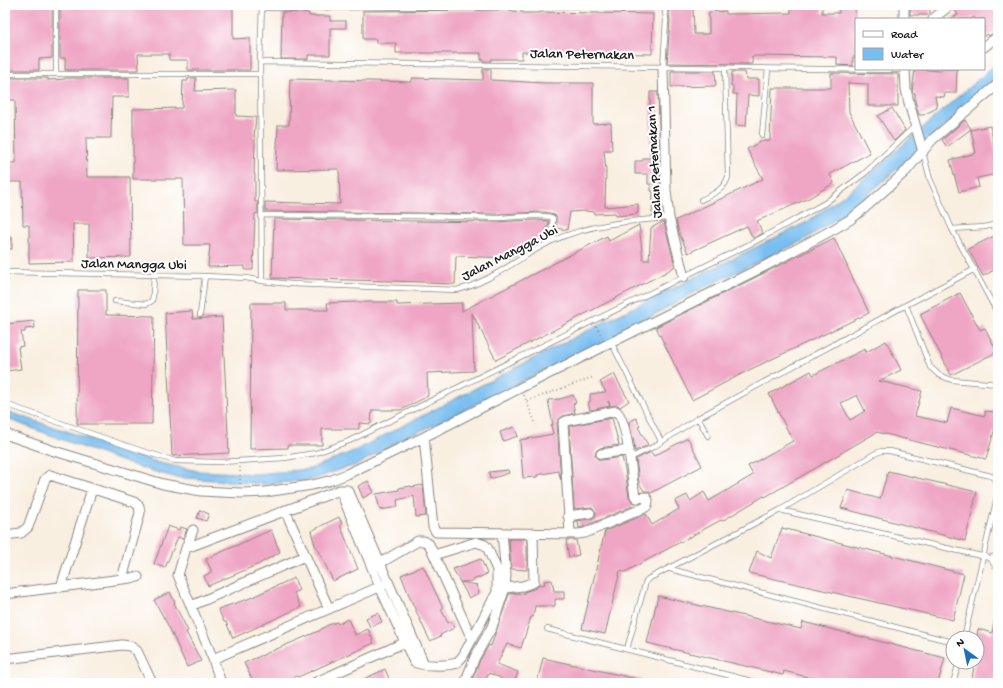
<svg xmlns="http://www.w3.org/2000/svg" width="1003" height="688" font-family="'Gochi Hand',sans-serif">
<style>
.water{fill:#79bef0;stroke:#4a6d86}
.building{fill:#efa6c4;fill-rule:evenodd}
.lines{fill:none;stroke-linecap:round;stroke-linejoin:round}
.lane-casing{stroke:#8a867e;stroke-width:6}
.street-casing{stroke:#8a867e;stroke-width:11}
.path{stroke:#8a867e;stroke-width:1.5;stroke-dasharray:1 3;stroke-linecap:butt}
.lane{stroke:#fff;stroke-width:4.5}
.street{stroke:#fff;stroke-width:9}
.labels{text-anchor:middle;stroke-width:4;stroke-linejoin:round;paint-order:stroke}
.street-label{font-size:14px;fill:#1c1c1c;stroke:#fff}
</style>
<rect width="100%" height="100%" fill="#fff"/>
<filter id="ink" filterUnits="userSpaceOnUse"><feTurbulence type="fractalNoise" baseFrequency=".025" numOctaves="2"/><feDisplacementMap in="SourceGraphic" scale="8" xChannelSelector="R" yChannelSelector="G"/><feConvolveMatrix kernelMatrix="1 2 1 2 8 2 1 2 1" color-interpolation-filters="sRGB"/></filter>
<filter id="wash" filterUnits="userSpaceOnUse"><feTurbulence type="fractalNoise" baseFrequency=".012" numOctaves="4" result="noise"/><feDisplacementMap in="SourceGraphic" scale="16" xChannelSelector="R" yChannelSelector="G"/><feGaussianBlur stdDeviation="0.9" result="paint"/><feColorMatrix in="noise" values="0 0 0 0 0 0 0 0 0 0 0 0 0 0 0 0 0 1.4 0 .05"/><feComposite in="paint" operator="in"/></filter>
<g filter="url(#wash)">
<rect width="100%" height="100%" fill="#f9efe1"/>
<!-- water -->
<path class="water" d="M998 62V79L854 207 804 240 701 289 598 346 533 376 430 427 409 435 357 465 338 470 312 480 265 484 174 477 138 467 90 450 5 418V411L112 446 159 463 198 471 256 474 310 469 356 450 604 322 807 222 851 190Z"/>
<g id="blocks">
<!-- building -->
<path class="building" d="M5 5H52V58L39 59V70H5Z
M60 5H233V39L250 38V70H188V60H169V54H138L139 70H65V58H60Z
M791 5H822V13H839V5H855L856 57H853V66L837 65V57L752 56V64H745L667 63 670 20 668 8H693L694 34H709V12L726 11V14L791 13Z
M910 5H930V13L928 15H910Z
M959 5H998V30L989 36 987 34 984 37V19H976L974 17 970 19H950L958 15 954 9Z
M503 10 523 12V13H540V12L653 14 652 54 522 52V59H491V61H483V59L481 60V53H396V43H376V39H363V11Z
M282 12 309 13V16H330V21H346V28H330V55H308V59H281Z
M483 69H491V80L544 83H593V124L611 123 612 150H604L606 171 605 207 638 204V213H636L637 214 616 216 615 213 594 214V212L586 211 570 212 567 230 556 228V216L550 213 543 212 495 214 265 211V202L340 204 339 169 276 170 278 125H289L290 79 412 82V78L483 80Z
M915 69 941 71V69H957L956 93H945L944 97 935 96 937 108 923 115H919L915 101V93H913L912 91Z
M671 71H715L716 86 671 87Z
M732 72H745L746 79H759V96L748 95 746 126 736 125 737 94H733V86H731Z
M831 73 898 74V106H868V84L848 83 849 112 870 153 830 174 834 183 809 198 757 221 763 233 753 238 747 226 688 253 679 233 676 220 763 179 747 149 762 141H770L772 88H831Z
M5 78H48V80L65 79V78H129V97H112L111 138H86L87 177H130L131 257 89 258V224H73L74 262 29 263V225H23L22 182H5V163H16L15 100H5Z
M188 78H196L195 91 236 90V116L256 117 254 137H255V144L254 174H255V202H258V213L255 214 253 270H245V266L208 267 210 245H184L183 179H133V109L182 108 183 81H188Z
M650 92H658L661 195 659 212 652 213 653 191H651V184H648V174H635V161H643V158H650Z
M892 108 905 130 894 141 878 116Z
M965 120 971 129 947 147 942 140Z
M990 126 998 162V174L977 178 979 187 959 192 950 160 976 153 971 130Z
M274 219 495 222 535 220 549 221 548 227H546V238L509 258 456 256 455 284 427 283V282L272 278Z
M662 222H664L675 266 666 272 496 360 472 313 474 371 427 373 428 396 401 410H372L371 424 359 423V429H322V445H288V448L250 449 251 303H286V310H328L327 303 358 302H397V305L462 303V311L607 236 609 241 639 225 643 260H649L651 228Z
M998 234V268L983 276 968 249Z
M5 237H12V249H5Z
M834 238 869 313 749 370 692 400 656 327Z
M78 290H106V315L154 316 152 424H77Z
M960 293 980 330 985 328 997 352 951 375 920 314Z
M192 311 193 319 222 317 229 453 172 456 165 313Z
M34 321 35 328 25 329V332H21L23 346 18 347 21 369 6 371 5 360V324Z
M886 341 901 370 879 381 922 391 915 416 947 423 951 408 985 416V411L998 412V418L986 459 877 432 807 473 765 497 764 496 722 521 721 520 625 572 620 571 605 634 582 629 605 531 646 514 652 525 679 509 675 501 687 495 690 501 704 492 709 501 753 475 748 466 793 441 769 394 811 371 813 375 865 349 866 352ZM857 395 865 411 850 420 841 403Z
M614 374 629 401 620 407 618 405 611 406 608 401 610 406 590 410 588 402H590V394L606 392 600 382Z
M573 395 576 403 573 404 575 413 563 416 558 420 557 423 561 480 558 471 537 475V477L523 478 520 440 553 434 551 425H553L548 400 560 399Z
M612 418 619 445 600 448 596 451 595 455 598 459 601 460 622 457 625 470 629 497 635 505 583 527 579 528 578 521H575L591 519 595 516 596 513 592 507 574 509 569 426Z
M636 418 640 426 638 427 648 445 635 451 634 448 635 447 629 422Z
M514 427 518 436 503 441 500 432Z
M688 438 702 466 651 493 648 491H644L639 483 636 459 651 452 654 456Z
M508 470 509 473 490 479 489 472Z
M888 471 977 492 965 541 841 508 848 490 880 499Z
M368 481 374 492 363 498 358 486Z
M423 485 426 516 416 517 414 496 397 500 398 507 380 510 376 494 399 490V488L411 486 412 487Z
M200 510 209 514 206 521 197 518Z
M339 517 342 524 340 525 358 569 333 581 319 551H318L315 545 311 531Z
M168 526 179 530 180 527 187 529 183 539 178 537 165 568 154 564Z
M782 528 964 574 953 620 749 573 757 551 771 558Z
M271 530 280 552 259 564 208 586 204 576 211 572V570L206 559Z
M509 539H527V570L511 569Z
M566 540H576L579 555 569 557Z
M481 559 487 574 471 581 461 582 477 585H476L479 593 469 598 453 569Z
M423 566 440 602 443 608 441 609 448 623 451 621 454 628 440 635 441 636 430 641 410 598 401 575Z
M294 578 299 590 294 593 301 607 233 638 226 622H224L218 609 248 599Z
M552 580 554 591H564V599H555V606H535L533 617H531L521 648 507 644 497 664 518 672 514 683H500L501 678 489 673 484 683H478L472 680 480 660 489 645 491 646 509 594 517 593 524 594V592L536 588 539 585 545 584 544 581Z
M170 592 175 603H174L188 631 186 632 201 661 187 667 170 629 154 600Z
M658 596 801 629 803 622 945 658 938 683H831L784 671 783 675 647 643Z
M378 613 382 622 370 627 366 618Z
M995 618 998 619V683H971L975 662H977L978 648 977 647V635L978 629 992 633Z
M348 619 355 635 368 629 374 643 298 677 297 676 285 681V683H254L244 663 321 630V629L328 625 337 622 338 624Z
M543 658 642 680V683H537Z
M385 669 391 683H354L377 673Z"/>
</g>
</g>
<g filter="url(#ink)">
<use href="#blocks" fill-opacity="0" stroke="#8a867e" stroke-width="1"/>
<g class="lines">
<defs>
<path id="lane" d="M56 5V74
M262 8 661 5 665 11 666 20 663 68
M260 62 905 70
M5 74H260
M762 135 768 69
M923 152 930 179 952 229 998 314
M701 200C713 194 724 190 728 177L725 68
M261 215C339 216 417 215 495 218 507 218 546 213 553 218L551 235 552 241
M952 229 984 227 998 224
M5 272 205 276 246 278 262 281 260 62 262 5
M262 281 291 284 457 290C490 283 522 255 552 241 589 224 630 221 669 218
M115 301 146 304 152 301 153 296 154 274
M906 305 930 367 939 375 952 380 998 384
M200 315 205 276
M611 342 661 441
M5 404 139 450 175 461 221 462 284 458 316 453 349 441 754 242 825 203 865 173 915 126
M698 418 708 436
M630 458 655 446 698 418 906 305 975 269
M780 510 990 558 998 555
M990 558 995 566 998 567
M670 569 953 642
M547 629 759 683
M964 638 998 493
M627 649 646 581 648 579 780 510 876 453 882 451H890L991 476 998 483
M953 683 959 662"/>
<path id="street" d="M904 5V19
M933 19 950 5
M984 47 998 36
M663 68 666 190 669 218 684 277
M905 69 906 89 909 103 923 152
M5 434 51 450 163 484 201 491 241 493 265 492 312 485 332 480 347 474 424 437 520 388 767 265 834 229 851 219 866 207 905 172 933 139 998 84
M424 437 433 527 436 532 578 534 585 533 644 508 647 506 648 500 646 497 637 498 635 496C632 481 628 419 616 411L566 421 563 423 570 533
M601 454 629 450
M340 490 380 587 414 662C421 666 449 666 456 663 459 661 461 658 463 656L497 592V570L488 549 485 545 476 542 434 555
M285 510 329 609
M568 516 590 513
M193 530 186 548 178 575 213 659 221 683
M502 533 506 575 505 588
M5 535 21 533 28 527 45 479 50 475 134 502 139 506 140 513 122 579
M186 548 340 490H347L349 492 424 664
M375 566 418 541H424L429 544 472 639
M61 587 92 489
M5 594 138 577
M191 606 305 556
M5 659 122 645 130 646 137 651 152 683
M213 659 386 584
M314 683 410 640
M465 683 475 657 492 627 505 588 523 586 534 582 533 533"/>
</defs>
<!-- lane casing -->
<use href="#lane" class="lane-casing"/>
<!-- street casing -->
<use href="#street" class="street-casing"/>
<!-- path -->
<path class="path" d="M596 326 602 337
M524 395 536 425
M527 401 594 377
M240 467V485"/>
<!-- lane -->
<use href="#lane" class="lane"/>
<!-- street -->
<use href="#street" class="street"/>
</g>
</g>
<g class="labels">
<!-- street labels -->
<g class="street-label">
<text transform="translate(582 53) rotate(1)" y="5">Jalan Peternakan</text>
<text transform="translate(653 162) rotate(-93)" y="5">Jalan Peternakan 1</text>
<text transform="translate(509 252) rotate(-27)" y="5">Jalan Mangga Ubi</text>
<text transform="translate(134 263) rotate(1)" y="5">Jalan Mangga Ubi</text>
</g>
</g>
<!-- margin -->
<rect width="1003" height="688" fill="none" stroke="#fff" stroke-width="20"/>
<!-- legend -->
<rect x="855" y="18" width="130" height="52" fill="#ffffff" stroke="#a4a4a4"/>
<rect x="863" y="31" width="20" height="6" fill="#ffffff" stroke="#a4a4a4"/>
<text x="891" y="38" font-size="12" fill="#1c1c1c">Road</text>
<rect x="863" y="48" width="20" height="12" fill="#79bef0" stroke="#a4a4a4"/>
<text x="891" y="58" font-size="12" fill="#1c1c1c">Water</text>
<!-- north arrow -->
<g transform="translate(965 650) rotate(327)"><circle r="19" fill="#ffffff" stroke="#a4a4a4"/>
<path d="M0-3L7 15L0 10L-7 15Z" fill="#1f6fb2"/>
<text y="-6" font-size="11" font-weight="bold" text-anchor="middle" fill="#1c1c1c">N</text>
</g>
</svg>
